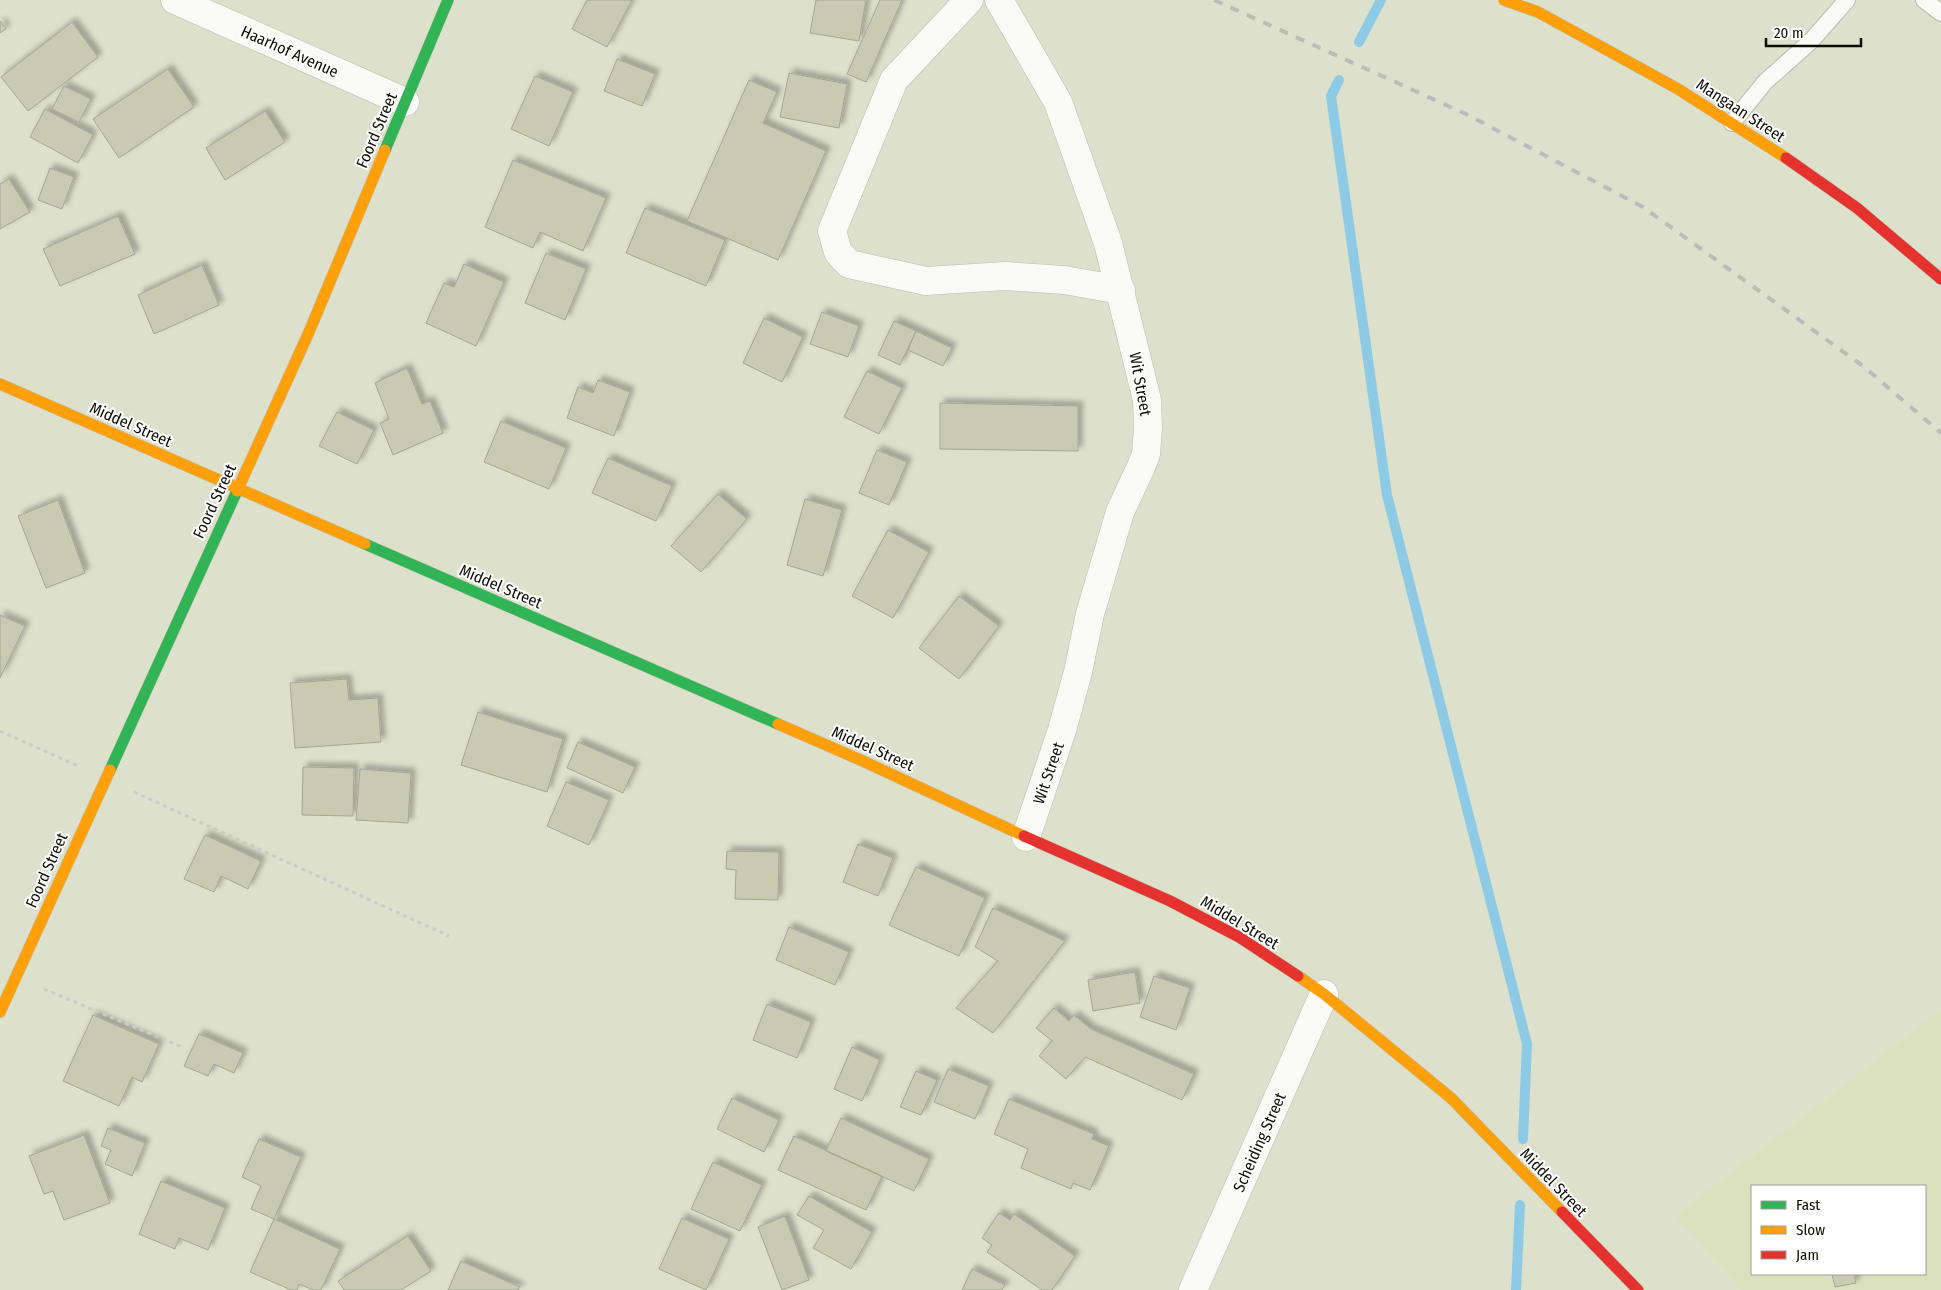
<svg xmlns="http://www.w3.org/2000/svg" width="1941" height="1290" font-family="'Fira Sans Condensed',sans-serif">
<style>
.built{fill:#dbe1bd;fill-rule:evenodd}
.lines{fill:none;stroke-linecap:round;stroke-linejoin:round}
.stream{stroke:#8dcae5;stroke-width:10}
.building{fill:#c8cbb1;stroke:#a4a696;filter:url(#shadow)}
.lane-casing{stroke:#bbbdac;stroke-width:18}
.street-casing{stroke:#bbbdac;stroke-width:29}
.fast-casing{stroke:#bbbdac;stroke-width:12}
.slow-casing{stroke:#bbbdac;stroke-width:12}
.jam-casing{stroke:#bbbdac;stroke-width:12}
.path{stroke:#cbccc6;stroke-width:3;stroke-dasharray:4 4;stroke-linecap:butt}
.lane{stroke:#fafaf7;stroke-width:16}
.street{stroke:#fafaf7;stroke-width:28}
.fast{stroke:#30b455;stroke-width:11}
.slow{stroke:#ff9f0a;stroke-width:11}
.jam{stroke:#e5322d;stroke-width:11}
.rail{stroke:#bdbdb8;stroke-width:4;stroke-dasharray:9 9;stroke-linecap:butt}
.labels{text-anchor:middle;stroke-width:4;stroke-linejoin:round;paint-order:stroke}
.street-label{font-size:16px;fill:#0c0d03;stroke:#fff}
</style>
<defs>
<filter id="shadow"><feDropShadow dx="4.5" dy="-4.5" stdDeviation="2.5" flood-color="#0004"/></filter>
</defs>
<rect width="100%" height="100%" fill="#dde0cb"/>
<!-- built -->
<path class="built" d="M1941 1010V1290H1742L1676 1216ZM1752 1186H1925V1274H1752Z"/>
<g class="lines">
<!-- stream -->
<path class="stream" d="M1359 42 1381 0
M1339 80 1331 96 1387 495 1527 1044 1523 1139
M1516 1290 1520 1205"/>
</g>
<!-- building -->
<path class="building" d="M587 0H632L607 47 572 29Z
M816 0H866L859 41 810 33Z
M880 0H902L866 82 847 74Z
M0 21 6 29 0 33Z
M72 22 98 57 28 111 1 77Z
M617 59 655 74 642 106 604 91Z
M168 69 194 107 119 158 93 119Z
M789 73 847 84 839 128 780 117Z
M535 76 573 92 549 146 511 129Z
M749 80 777 92 763 123 826 151 778 260 687 221Z
M64 86 91 99 79 122 52 109Z
M45 109 93 135 78 163 30 137Z
M265 111 285 142 225 180 206 148Z
M513 160 606 198 583 251 540 232 533 248 485 227Z
M50 168 74 177 62 209 38 200Z
M9 179 30 212 0 229V184Z
M645 208 725 240 706 286 626 253Z
M118 216 135 254 60 286 43 249Z
M546 253 586 269 565 320 525 303Z
M464 264 504 282 476 346 426 323 444 283 454 287Z
M202 265 219 305 154 334 138 295Z
M822 312 859 326 848 357 810 344Z
M764 318 803 337 782 382 743 363Z
M894 321 916 331 900 365 878 355Z
M916 331 952 348 943 366 908 350Z
M407 368 422 404 430 401 443 433 393 455 380 423 389 419 375 383Z
M867 371 902 388 879 434 844 417Z
M598 380 630 392 614 436 567 418 578 387 593 393Z
M940 403 1078 406V451L940 449Z
M337 412 374 430 357 464 319 446Z
M501 421 566 448 549 489 484 462Z
M877 450 907 462 889 505 859 493Z
M608 458 672 486 656 521 592 493Z
M718 494 747 519 701 572 671 546Z
M805 499 842 510 823 576 787 565Z
M58 500 85 573 46 588 18 516Z
M888 530 929 552 893 618 852 596Z
M959 596 999 626 959 679 919 648Z
M0 615 25 626 0 678Z
M347 679 349 700 378 698 381 742 295 748 290 683Z
M478 712 563 739 547 792 461 765Z
M578 742 635 767 623 793 567 768Z
M303 767 354 768 353 816 302 815Z
M360 769 411 773 408 823 356 820Z
M566 782 609 800 589 845 547 826Z
M205 835 261 861 248 889 221 876 214 892 184 879Z
M858 844 893 858 878 896 843 882Z
M727 851 779 852 778 900 735 899 736 870 726 869Z
M916 867 985 898 959 956 889 925Z
M993 908 1065 941 993 1033 956 1008 998 961 975 947Z
M789 927 849 952 835 985 776 960Z
M1135 972 1140 1003 1093 1011 1088 980Z
M1154 976 1190 988 1176 1030 1140 1017Z
M767 1004 811 1022 797 1058 753 1040Z
M1054 1008 1069 1021 1074 1015 1091 1029 1194 1074 1182 1100 1085 1057 1066 1079 1039 1056 1052 1041 1036 1028Z
M93 1015 159 1044 142 1082 132 1077 119 1106 63 1081Z
M199 1034 243 1053 234 1073 214 1064 208 1076 184 1066Z
M852 1047 880 1060 862 1101 834 1089Z
M948 1069 989 1086 975 1119 934 1102Z
M916 1071 937 1080 921 1115 900 1107Z
M732 1098 779 1120 764 1152 717 1129Z
M1009 1099 1094 1134 1092 1139 1109 1146 1090 1190 1073 1183 1071 1189 1021 1168 1028 1149 994 1134Z
M841 1118 929 1159 914 1191 826 1151Z
M108 1128 145 1143 132 1176 105 1164 111 1150 101 1146Z
M84 1135 110 1203 64 1220 53 1191 44 1194 29 1156Z
M794 1136 882 1176 866 1210 778 1170Z
M259 1139 301 1157 274 1219 251 1209 261 1186 242 1177Z
M713 1162 762 1185 740 1231 691 1209Z
M161 1181 225 1208 208 1250 179 1238 175 1249 139 1234Z
M809 1196 872 1232 851 1269 813 1248 824 1230 797 1215Z
M999 1213 1010 1220 1014 1214 1075 1256 1052 1290H1042L987 1252 992 1245 982 1238Z
M785 1216 809 1280 782 1290 758 1227Z
M682 1218 729 1239 706 1290 659 1269Z
M274 1219 340 1249 321 1290H313L299 1284 297 1290H291L250 1272Z
M408 1236 431 1271 401 1290H344L338 1281Z
M461 1261 520 1287 518 1290H448Z
M972 1269 1005 1285 1002 1290H962Z
M1832 1274H1854L1856 1283 1835 1287Z"/>
<g class="lines">
<defs>
<path id="lane" d="M1924 0 1941 13
M1732 123 1765 82 1811 41 1847 0"/>
<path id="street" d="M175 0 405 102
M969 0 894 80 832 231 838 252 849 264 926 281 1005 276 1064 280 1121 290
M999 0 1058 102 1108 243 1147 400 1148 428 1146 454 1141 467 1120 512 1090 614 1078 672 1062 730 1026 837
M1193 1290 1324 994"/>
<path id="fast" d="M385 150 448 0
M365 544 778 724
M110 770 237 491"/>
<path id="slow" d="M1504 0 1538 12 1678 89 1786 158
M0 384 365 544
M237 491 309 332 385 150
M778 724 865 762 1024 836
M1298 976 1324 994 1451 1098 1562 1212
M0 1012 110 770"/>
<path id="jam" d="M1786 158 1857 208 1941 279
M1024 836 1170 901 1239 937 1298 976
M1562 1212 1638 1290"/>
</defs>
<!-- lane casing -->
<use href="#lane" class="lane-casing"/>
<!-- street casing -->
<use href="#street" class="street-casing"/>
<!-- fast casing -->
<use href="#fast" class="fast-casing"/>
<!-- slow casing -->
<use href="#slow" class="slow-casing"/>
<!-- jam casing -->
<use href="#jam" class="jam-casing"/>
<!-- path -->
<path class="path" d="M0 731 78 766
M134 792 449 936
M44 989 182 1047"/>
<!-- lane -->
<use href="#lane" class="lane"/>
<!-- street -->
<use href="#street" class="street"/>
<!-- fast -->
<use href="#fast" class="fast"/>
<!-- slow -->
<use href="#slow" class="slow"/>
<!-- jam -->
<use href="#jam" class="jam"/>
<!-- rail -->
<path class="rail" d="M1214 0 1466 114 1643 207 1863 366 1941 433"/>
</g>
<g class="labels">
<!-- street labels -->
<g class="street-label">
<text transform="translate(290 51) rotate(24)" y="6">Haarhof Avenue</text>
<text transform="translate(1741 110) rotate(33)" y="6">Mangaan Street</text>
<text transform="translate(376 130) rotate(-67)" y="6">Foord Street</text>
<text transform="translate(1141 384) rotate(80)" y="6">Wit Street</text>
<text transform="translate(131 424) rotate(24)" y="6">Middel Street</text>
<text transform="translate(214 501) rotate(-65)" y="6">Foord Street</text>
<text transform="translate(501 586) rotate(23)" y="6">Middel Street</text>
<text transform="translate(873 748) rotate(24)" y="6">Middel Street</text>
<text transform="translate(1048 773) rotate(-71)" y="6">Wit Street</text>
<text transform="translate(46 870) rotate(-66)" y="6">Foord Street</text>
<text transform="translate(1240 922) rotate(31)" y="6">Middel Street</text>
<text transform="translate(1259 1142) rotate(-66)" y="6">Scheiding Street</text>
<text transform="translate(1554 1182) rotate(46)" y="6">Middel Street</text>
</g>
</g>
<!-- legend -->
<rect x="1751" y="1185" width="175" height="90" fill="#ffffff" stroke="#9e9e9a"/>
<rect x="1761" y="1201" width="25" height="8" fill="#30b455" stroke="#9e9e9a"/>
<text x="1796" y="1210" font-size="15" fill="#0c0d03">Fast</text>
<rect x="1761" y="1226" width="25" height="8" fill="#ff9f0a" stroke="#9e9e9a"/>
<text x="1796" y="1235" font-size="15" fill="#0c0d03">Slow</text>
<rect x="1761" y="1251" width="25" height="8" fill="#e5322d" stroke="#9e9e9a"/>
<text x="1796" y="1260" font-size="15" fill="#0c0d03">Jam</text>
<!-- scale -->
<path d="M1766 38v8h95v-8" fill="none" stroke="#0c0d03" stroke-width="2.5"/>
<text x="1774" y="38" font-size="15" fill="#0c0d03" stroke="#ffffff" stroke-width="4" paint-order="stroke">20 m</text>
</svg>
